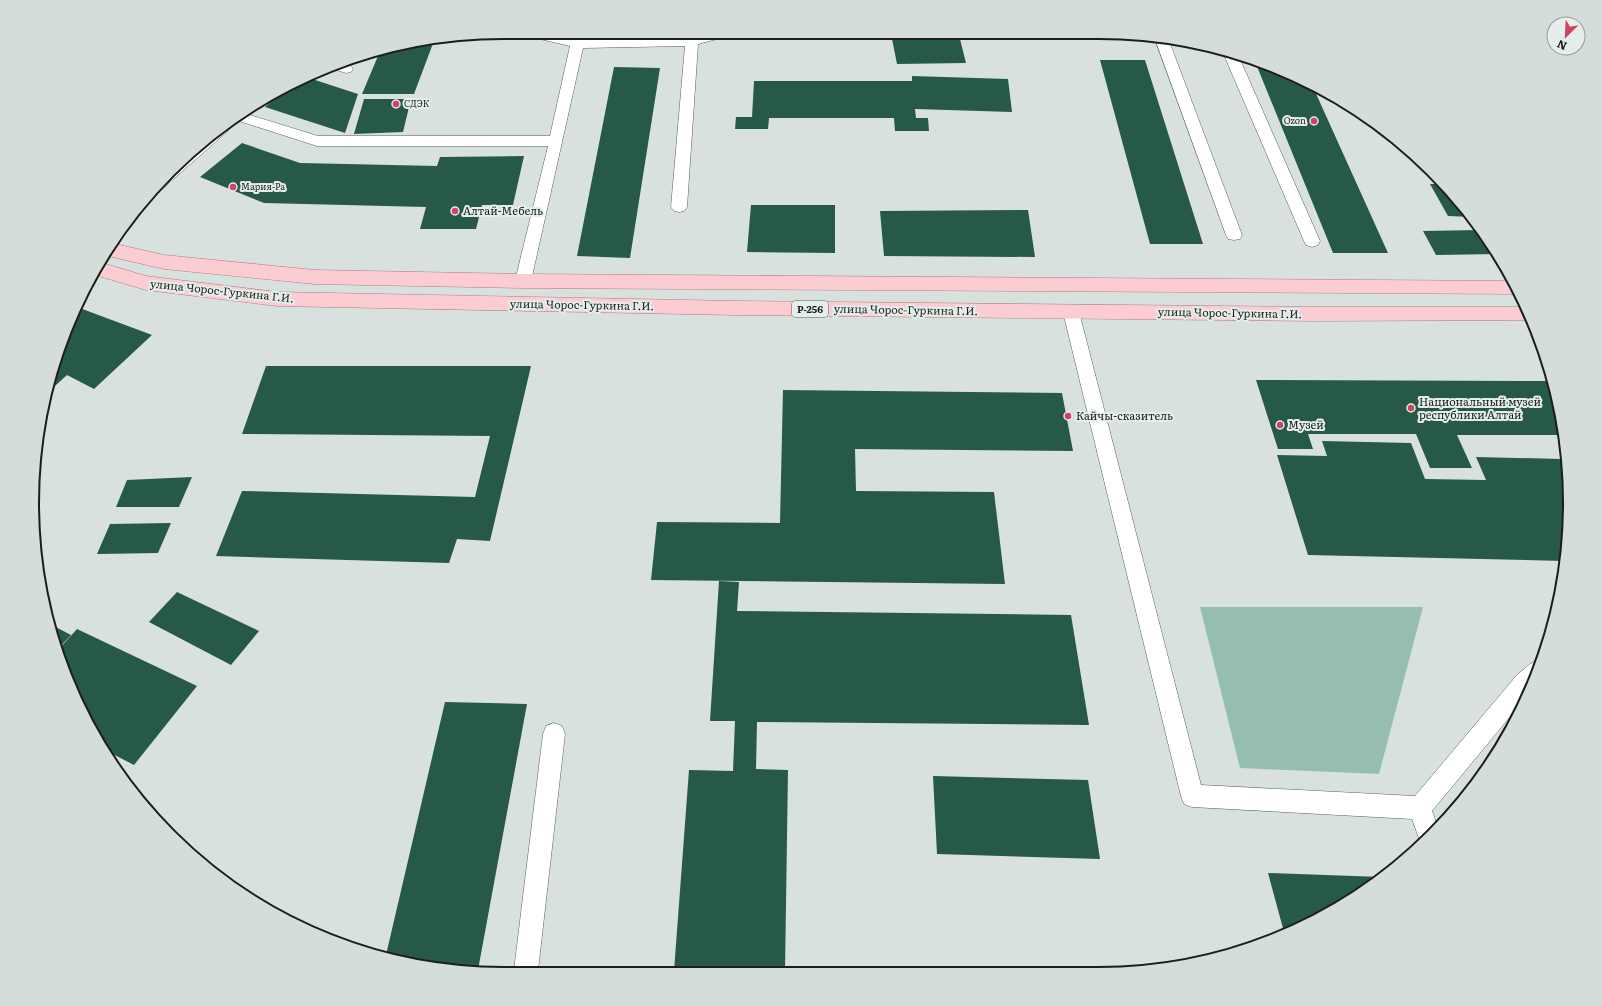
<svg xmlns="http://www.w3.org/2000/svg" width="1602" height="1006" font-family="Literata,serif">
<style>
.green{fill:#96beaf}
.building{fill:#275949}
.lines{fill:none;stroke-linecap:round;stroke-linejoin:round}
.service-casing{stroke:#575f5c;stroke-width:1}
.primary-casing{stroke:#ab7a80;stroke-width:1}
.service{fill:#fff;fill-rule:evenodd}
.primary{fill:#fbcdd3;fill-rule:evenodd}
.poi-dot{fill:#d04162;stroke:#e5eeea;stroke-width:1.5}
.labels{text-anchor:middle;stroke-width:4;stroke-linejoin:round;paint-order:stroke}
.far-poi-label{font-size:9px;fill:#1b1e1d;stroke:#e5eeea;text-anchor:start}
.shield{fill:#e5eeea;stroke:#585c5a;stroke-width:1}
.shield-label{font-size:10px;font-weight:bold;fill:#1b1e1d}
.poi-label{font-size:11px;fill:#1b1e1d;stroke:#e5eeea;text-anchor:start}
.street-label{font-size:11px;fill:#1b1e1d;stroke:#e5eeea}
.rim{fill:none;stroke:#1b1e1d;stroke-width:2}
</style>
<rect width="100%" height="100%" fill="#d8e1dd"/>
<!-- green -->
<path class="green" d="M1200 607H1423L1379 774 1240 768Z"/>
<!-- building -->
<path class="building" d="M435 38 414 94H362L378 56 376 51Z
M892 39H960L966 63 897 64Z
M1100 60H1145L1203 244H1150Z
M1256 64H1265L1279 68 1313 87 1388 253H1333Z
M614 67 660 68 630 258 577 256Z
M912 76 1008 79 1012 112 915 109 916 118H928L929 131H895L894 118H769L768 129H735L736 117H752L754 81H912Z
M309 78 358 94 345 133 265 107 285 90Z
M364 99H411L403 132 354 134Z
M242 143 300 163 437 166 440 157 524 156 513 205H482L476 229H420L426 207 264 203 200 177Z
M1430 184H1444L1453 193 1471 217 1448 216Z
M751 205H835V253L747 252Z
M1028 210 1035 257 884 256 880 211Z
M1480 230 1497 254 1436 255 1423 231Z
M77 307 152 335 94 389 67 375 45 395 57 351Z
M266 366H531L490 541 457 539 449 563 216 556 242 491 475 497 490 436 242 434Z
M1256 380 1552 381 1566 446 1561 435H1457L1472 468H1430L1416 434H1308L1313 449H1278Z
M783 390 1062 393 1073 451 855 449 856 491 994 492 1005 584 651 580 657 522 780 523Z
M1322 441 1411 443 1425 479 1486 480 1476 457 1562 459 1567 469 1569 534 1565 561 1308 555 1277 455 1327 456Z
M192 477 179 507H116L127 480Z
M171 523 158 553 97 554 110 524Z
M719 581 739 582 737 611 1071 615 1089 725 757 722 756 769 788 770 785 971H674L689 770 733 771 735 721H710Z
M177 592 259 631 231 665 149 622Z
M48 623 71 635 57 650 48 625Z
M77 629 197 686 134 765 103 749 68 683 57 651Z
M445 702 527 704 478 970H442L386 955Z
M933 776 1088 780 1100 859 937 854Z
M1268 873 1382 877 1334 911 1284 932Z"/>
<g class="lines">
<defs>
<path id="service" d="M539 36H561L577 40 691 38 698 36H718L717 39 698 44 687 207 684 211 679 212 674 211 671 207 685 46 583 48 531 281 529 285 523 287 517 285 515 281 548 146H317L239 121 162 189 157 190 153 189 170 170 240 112 318 136H550L570 46 540 39Z
M1154 36 1168 38 1242 235 1240 239 1234 240 1228 239 1226 235Z
M1225 53 1239 57 1320 241 1318 245 1312 247 1306 245 1304 241 1224 55Z
M341 62 351 66 353 69 351 72 346 73 330 68Z
M1071 306 1077 308 1079 312 1201 785 1415 796 1517 675 1530 664 1537 661 1540 662 1527 696 1432 811 1438 827 1421 844 1412 819 1192 807 1184 804 1181 796 1063 312 1065 308Z
M554 723 562 726 565 734 538 970H514L543 734 546 726Z"/>
<path id="primary" d="M111 243 164 255 315 270 523 274 1513 281 1519 294 523 288 315 284 164 269 104 255Z
M99 262 146 276 277 292 735 301 1315 307H1525L1531 320 1315 321 735 315 277 306 146 290 92 274Z"/>
</defs>
<!-- service casing -->
<use href="#service" class="service-casing"/>
<!-- primary casing -->
<use href="#primary" class="primary-casing"/>
<!-- service -->
<use href="#service" class="service"/>
<!-- primary -->
<use href="#primary" class="primary"/>
</g>
<!-- markers -->
<g class="poi-dot">
<circle cx="396" cy="104" r="4"/>
<circle cx="1314" cy="121" r="4"/>
<circle cx="233" cy="187" r="4"/>
<circle cx="455" cy="211" r="4"/>
<circle cx="1411" cy="408" r="4"/>
<circle cx="1068" cy="416" r="4"/>
<circle cx="1280" cy="425" r="4"/>
</g>
<g class="labels">
<!-- far-poi labels -->
<g class="far-poi-label">
<text x="404" y="107">СДЭК</text>
<text x="1306" y="124" text-anchor="end">Ozon</text>
<text x="241" y="190">Мария-Ра</text>
</g>
<!-- shield labels -->
<rect class="shield" x="792" y="301" width="36" height="16" rx="3"/>
<g class="shield-label">
<text x="810" y="313">Р-256</text>
</g>
<!-- poi labels -->
<g class="poi-label">
<text x="463" y="215">Алтай-Мебель</text>
<text x="1419" y="406">Национальный музей<tspan x="1419" dy="13">республики Алтай</tspan></text>
<text x="1076" y="420">Кайчы-сказитель</text>
<text x="1288" y="429">Музей</text>
</g>
<!-- street labels -->
<g class="street-label">
<text transform="translate(222 291) rotate(6)" y="4">улица Чорос-Гуркина Г.И.</text>
<text transform="translate(582 305) rotate(1)" y="4">улица Чорос-Гуркина Г.И.</text>
<text transform="translate(906 310) rotate(1)" y="4">улица Чорос-Гуркина Г.И.</text>
<text transform="translate(1230 313) rotate(1)" y="4">улица Чорос-Гуркина Г.И.</text>
</g>
</g>
<!-- crop -->
<path d="M0 0H1602V1006H0ZM503 39H1099A464 464 0 0 1 1563 503V503A464 464 0 0 1 1099 967H503A464 464 0 0 1 39 503V503A464 464 0 0 1 503 39Z" fill="#d5ddda" fill-rule="evenodd"/>
<path class="rim" d="M503 39H1099A464 464 0 0 1 1563 503V503A464 464 0 0 1 1099 967H503A464 464 0 0 1 39 503V503A464 464 0 0 1 503 39Z"/>
<!-- north arrow -->
<g transform="translate(1566 36) rotate(204)"><circle r="19" fill="#e5eeea" stroke="#949b98"/>
<path d="M0-3L7 15L0 10L-7 15Z" fill="#d04162"/>
<text y="-6" font-size="11" font-weight="bold" text-anchor="middle" fill="#1b1e1d">N</text>
</g>
</svg>
